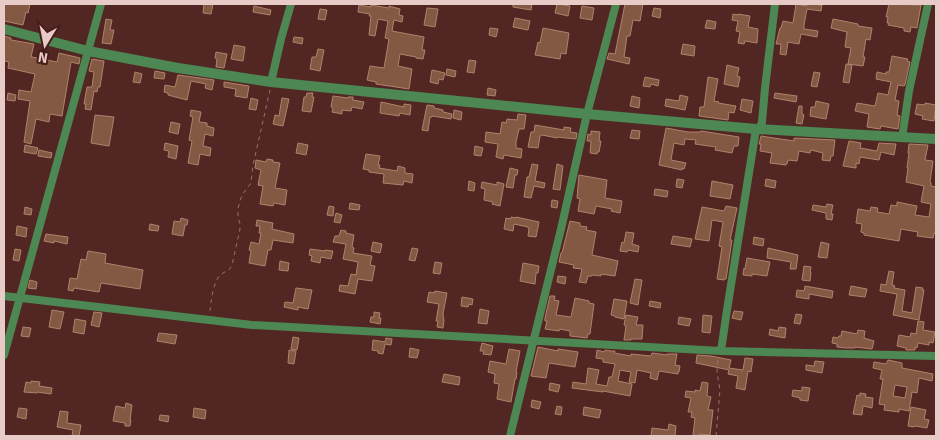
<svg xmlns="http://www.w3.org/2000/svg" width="940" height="440" font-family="Signika,sans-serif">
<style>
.building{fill:#845944;stroke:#b0826c;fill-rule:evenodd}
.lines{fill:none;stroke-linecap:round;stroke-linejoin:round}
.path{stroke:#96726e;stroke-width:1;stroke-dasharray:4 4;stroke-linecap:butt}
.minor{stroke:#4d8753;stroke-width:8}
.tertiary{stroke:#4d8753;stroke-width:10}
</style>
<rect width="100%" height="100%" fill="#522723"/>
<!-- building -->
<path class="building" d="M4 4H30L28 13 26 12 23 25 4 21Z
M204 4H213L211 14 203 13Z
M513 4H532L531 10 513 7Z
M557 4 570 6 568 16 555 13Z
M625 4H643L640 21 633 20 630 36H627L624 57 630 58 629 64 607 59 609 53 615 54Z
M796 4 807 6V4L822 5 821 11 807 9 804 25V29L818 31 817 37 801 34 799 44 788 42 786 55 780 54 781 44H776L780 28H781L783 21 793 23Z
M889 4 921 5 917 28 911 27 910 32 904 31V28L888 25 889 23H887L888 17H886Z
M359 5 371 7V5L389 8V6L400 9 399 15 403 16 402 22 394 20 392 31 424 37 422 50H425L423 59 416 58V57L400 54 398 66 412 69 409 89 376 84V82L367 80 370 66 384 68 389 39 385 38 388 21 378 19 375 36 369 35 371 16H369L370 14 358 12Z
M254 6 271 10 270 15 253 12Z
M582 6 594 8 592 20 580 18Z
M427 8 438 9 435 27 424 25Z
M654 8 661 9 660 18 652 16Z
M320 9 327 10 325 20 318 19Z
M733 14 738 15V14L750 16 748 27 758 29 757 43 745 41 744 44 738 43 740 32 736 31 738 21 732 20Z
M515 18 530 21 528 30 513 27Z
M106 19 112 20 110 30H114L111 44 102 43Z
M833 19 858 24V26L872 28 870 40 866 39 863 57H865L863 66 848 64 851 48 845 47 847 32 831 28Z
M707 20 716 22 715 29 705 28Z
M490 28 498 29 496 37 489 35Z
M543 28 569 33 566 54 561 53 560 59 535 55 538 42 540 43Z
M4 36 11 38V40L34 44 31 57H32L57 62 59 53 80 58 79 64 71 62 62 116 50 114 49 122 36 119 31 144 24 142 30 101 18 99 19 90 31 92 35 74 8 68 9 62 4 61Z
M294 37 303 38 302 44 293 42Z
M683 44 695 46 694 56 681 54Z
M234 45 245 47 243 61 231 59Z
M318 49 324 50 320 71 310 69 312 57H316Z
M216 52 227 54 224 68 216 67 217 59 215 58Z
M892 56 908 59 907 61 910 62 905 85 904 86 898 85 895 100 899 101 897 115 900 116 898 129 881 126 880 129 867 127 869 114 855 111 857 103 875 106 878 93 888 95 891 82 876 79 877 72 886 74V72H889Z
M92 59 104 61 100 87H98L97 92 94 91 91 110 85 109 86 104H84L87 87H92L94 72 89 71Z
M469 60 476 61 474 73 467 72Z
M846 64 852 65 849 83 843 82Z
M727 65 739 68 737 76 740 77 738 87 724 84Z
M447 69 456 71 455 77 446 75Z
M432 70 445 73 443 80 439 79 438 84 430 82Z
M155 71 165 73 164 79 154 78Z
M135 72 142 74 140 83 133 82Z
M814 72 820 73 817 87 811 86Z
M178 75 214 80 212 90 205 88 206 84 191 81 187 100 168 95V93L164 92 165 85 175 87Z
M645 77 659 80 658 86 651 84 650 87 643 86Z
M708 77 718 79 714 101 719 102 718 103 736 106 734 113 729 112 728 120 699 116 700 107H704Z
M224 82 249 86 247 98 235 96 236 89 224 87Z
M488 88 496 90 495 96 487 95Z
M8 93 16 95 15 101 7 100Z
M307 93H313L312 97H314L311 112 302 111 304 97H306Z
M775 93 797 96 796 102 774 98Z
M680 95 688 97 685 110 665 106 666 99 679 101Z
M333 96 348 98V97H353V100L364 102 362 109 352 107 351 111 342 110V114L332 112 333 108 331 107Z
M632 96 640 98 639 108 630 106Z
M251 98 258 100 256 110 249 109Z
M282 98 289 99 283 126 273 124 275 115 279 116Z
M742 99 753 101 751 113 740 110Z
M816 101 829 104 826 119 810 116 811 107H815Z
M381 102 404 107V104L411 105 410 115 400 113 399 116 380 113Z
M925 103 936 105 934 121 922 119 923 116 915 114 917 104 925 105Z
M427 105 434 106V108L443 110V112L452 114 451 119 432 116V117H430L428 131 422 130Z
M799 106H802V114L804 115 802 124 796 123Z
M191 110 201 112 199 122 207 123V126L214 128 213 136 205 134 203 146 211 148 210 156 200 154 198 165 188 163 192 141 189 140 193 117 190 116Z
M454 110 462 112 461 120 453 118Z
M518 114 526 115 524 129H519L516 142V148L522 149 521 158 504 155 503 159 496 157 498 144 485 142 486 132 500 134 502 122 506 123 507 119 517 120Z
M95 115 114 117 109 146 91 143Z
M171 122 180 124 178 134 169 132Z
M535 125 564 130V127L571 128 570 132 577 133 576 139 557 137V138L542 135 540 136 538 148 528 147 531 132H534Z
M666 128 688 132H700L701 131 739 137 738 146H734L732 153 715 150 716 147 695 144 696 140 685 139 684 145 674 143 671 160 686 163 684 169 682 168V170L659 165Z
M632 130 640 131 639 139 630 138Z
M591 131 600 132 599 141H601L599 152H597V154L590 153 591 141H587L588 134 591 135Z
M761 136 794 141V138L835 140 833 156H831L830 161 822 160 823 153 811 150 810 153 799 151 797 161 788 160 787 164H786V165L770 163 772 153 760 151 761 144H759Z
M849 141 861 143 860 148 877 151 879 143 896 144 894 155 881 152 879 160 860 157 859 164 856 163V168L843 166Z
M165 143 178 146 176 159 168 157 169 151 164 150Z
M298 143 308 145 306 155 296 153Z
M909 144 928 145 925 160 933 161 930 182 931 183V186L936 187V234L934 233 933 238 917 236 918 232 901 229 899 241 864 235V233L861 232 862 224 856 223 858 209 870 211 871 207 878 208 877 212 889 214 891 205 897 206V202L917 206 915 215 929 217 931 204 921 202 924 186 906 182 908 168H907L909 153H908Z
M25 145 38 148 36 154 24 152Z
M475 146 483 148 481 156 474 155Z
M39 150 52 153 51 158 38 156Z
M366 154 380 156 378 165H380L379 168 397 171 398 166 405 168V173L413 174 412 183 404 181 403 185 383 183 384 174 369 172V170L363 169Z
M267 159 273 160V162L280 163 275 188 287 190 285 205 274 203 273 206 260 204 263 186 258 185 261 170 255 168 256 160 266 162Z
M532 164 538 165 535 181 545 183 544 188 534 186 531 198 524 197 527 177H529Z
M557 164 563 166 560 190 553 189Z
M510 168 518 170 517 175H515L513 188 506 187Z
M579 175 607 180 605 198 622 201 620 213 611 211 612 209 596 206 594 214 578 211 580 199 577 198Z
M677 179 684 180 682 188 676 187Z
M766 179 776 181 775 188 765 186Z
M469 181 475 183 474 191 468 190Z
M712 181 733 185 730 199 710 196Z
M482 182 497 185V182L504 184 500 206 492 204 493 202 484 200 485 189 481 188Z
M655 189 668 191 667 197 654 195Z
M552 200 558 201 557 208 551 207Z
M350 203 360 205 359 210 349 209Z
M827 204 833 205 831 214H833L832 220 826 219V213L812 210 813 205 826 207Z
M329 206 334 207 333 216 327 215Z
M726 206 737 208 730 240H732L726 279H724V280L717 279 722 247 719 246 723 222 712 220 709 241 695 239 702 207 724 211Z
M25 207 32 209 31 215 24 214Z
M336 213 342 215 340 223 334 222Z
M511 217 516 218V217L539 222 536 237 528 236 529 229 528 228V227L514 224 513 231 504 229 506 218 511 219Z
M181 218 188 220 187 225H185L183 236 172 234 174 221 180 222Z
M257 220 273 223 272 229 294 234 293 243 273 240 271 250H268L265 266 249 263 251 251 249 250 251 242 259 244 261 233H259L260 226H256Z
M570 221 580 223V226L587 227 586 230 596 232 592 255 618 261 615 276 601 274V276L593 275 592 276H588L586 283 579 282 582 269 573 268 574 265 559 262 561 253H562Z
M150 224 159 226 158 231 149 230Z
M17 226 27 228 26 237 16 235Z
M341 230 346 231V233L354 235 352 247 354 248 353 253 372 256 370 265 375 266 372 281 358 279 355 294 339 291 340 285 348 286 351 274 356 275 358 262 343 259 346 244 333 242 335 236H339Z
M626 232 634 233 632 244 639 246 638 252 628 250 627 252 620 251 622 242 624 243Z
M46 234 68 237 67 244 54 241V243L44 241Z
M673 236 692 239 690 247 671 244Z
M754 237 764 239 763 246 753 244Z
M373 242 382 244 380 253 371 251Z
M821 242 829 244 827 258 818 257Z
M412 248 418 249 415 261 409 260Z
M768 248 798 255 796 269H790L791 262 767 258Z
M15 249 21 250 19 261 13 260Z
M310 249 325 251V250L333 251 331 259 321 257 320 263 311 261 312 256 309 255Z
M88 251 106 254 105 263 143 270 140 289 101 283 99 292 74 288 73 291 68 290 70 278 77 279 81 259 86 260Z
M747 258 770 262 767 276 752 274V276L743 275 744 268 745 269Z
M280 261 289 263 288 271 279 270Z
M435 262 442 263 440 274 433 273Z
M523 263 539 266 538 273H536L535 284 520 281Z
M804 266 811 267 810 272H811L810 281 802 280Z
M889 271 894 272 892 285 895 286 894 288 905 290 902 311 912 313 916 287 923 288 922 290H924L919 320 893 315 897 294 880 291 881 284 886 285Z
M558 276 566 277 565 284 557 282Z
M635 279 642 280 638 305 630 303Z
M30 280 37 282 36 289 28 288Z
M805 286 833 291 832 298 809 294V299L796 297 797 290 804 291Z
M851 286 867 289 865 297 849 295Z
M296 288 312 290 308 309 298 307V310L284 307 285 302 293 303Z
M435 291 447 293 443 314 444 321 443 328 437 327 438 321H436L439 304 427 302 429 292 434 293Z
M550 296H555L554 300 559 301 556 315 571 317 575 298 589 301V303L594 304 590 334H588L587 338 570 336V331L560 329 559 331 545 329 547 321H545V318Z
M462 297 473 299 472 305 469 304 468 307 461 306Z
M614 299 627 301 624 319 615 317V316L611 315Z
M650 301 661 303 660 308 649 306Z
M480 309 489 311 487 324 478 323Z
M52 310 64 312 60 329 49 327Z
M734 311 743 312 741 320 732 318Z
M94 312 102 313 99 327 91 325Z
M374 312 380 313 379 318H381L380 324 370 322 371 317H374Z
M796 314 802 315 800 324 794 323Z
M626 315 638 317 636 325H643L642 339H631V340H624L626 326 624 325Z
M703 315 712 316 710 333 702 332Z
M679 317 691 319 689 326 678 324Z
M75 319 86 321 84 334 73 332Z
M918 321 924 322 923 330 935 332 933 343 929 342V345L918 343 917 348 915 347V350H906V348L897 346 899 335 910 337 911 333 916 334Z
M23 327 31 328 29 337 21 336Z
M779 327 786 328 785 338 769 335 770 329 778 331Z
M858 330 865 331 864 338 874 341 872 349 855 347V348H846L837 347V344L832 343 833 337 838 338 839 336H841L842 331 857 334Z
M159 333 177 335 175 344 157 341Z
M293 337 299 338 297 350 291 349Z
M386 338 392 339 391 345 385 344 383 354 378 353V351L372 350 373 340 385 342Z
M482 343 493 346 491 355 483 354 484 351H480Z
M538 347 558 351V349L578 352 575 367 549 363 546 378 531 376Z
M410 348 419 350 417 358 409 357Z
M509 349 520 351 516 372H517L516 379H515L511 402 497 399 499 384 494 383 495 374 488 372 490 361 506 364Z
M289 350 296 351 294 364 288 363Z
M597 350 604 352 605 350 611 351H615L614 353 631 356V354L651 356 652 353 667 355V354H677L675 365 680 366 679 372H678V374L659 371 657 380 650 378 651 373 637 370 635 383 629 382 631 372 620 370 618 381 632 384 630 396 603 391V392L572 388 573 382 586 384 588 368 599 370 596 384 607 386 609 377H612L615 364 603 362V359L596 358Z
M697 355 711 356 731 360 729 368 743 370 745 358 753 359 751 372 748 371 745 390 736 388 738 376 728 374 729 370 696 363Z
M888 360 902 363V368L933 374 932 381 919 378 917 393 912 392 909 411 899 409V412L884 410 885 405 879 404 883 379H880L882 370 873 368 874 362 886 364ZM895 385 907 387 905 398 893 396Z
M815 361 824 362 822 373 806 370V365L814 366Z
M444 374 460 377 459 385 442 382Z
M31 381 40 382 39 386 52 388 51 394 37 392V393L24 392 26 382 31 383Z
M702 382 708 383 707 396 711 397 708 410H713L710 435 699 434V436L693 435 695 418 691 417 692 412H688L691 398 685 397 686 391 695 392V390L700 391Z
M550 383 560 385 558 392 549 390Z
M802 387 810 388 808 401 800 400V398L792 396 793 390 802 391Z
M860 393 866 394 865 397 873 398 872 408 863 406 862 415 853 414 857 395 860 396Z
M532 400 541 402 539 409 531 407Z
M126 403 132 405 130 420H131L130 426H125V423L113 421 116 406 125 408Z
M557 406 562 407 561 415 555 414Z
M584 407 601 410 599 418 583 415Z
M911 407 926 410 924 419 929 420 927 428 915 426 914 427 908 426Z
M19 408 27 409 26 419 17 417Z
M194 408 206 410 205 419 193 417Z
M60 411 68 412 67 423 81 425 79 436H72L73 430 57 427Z
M160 415 169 416 168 422 159 420Z
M669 424 676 426 675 436H651L652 428 668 430Z"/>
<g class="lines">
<!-- path -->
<path class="path" d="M210 311C211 301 213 283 220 275 225 271 230 271 232 265L240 229V224L238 217V208L242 195 251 183 253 165 270 90
M716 436 720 390 717 372 718 358"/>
<!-- minor -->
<path class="minor" d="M271 82 281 39 291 4
M902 138 909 91 928 4
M4 296 252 325 721 351 936 356
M721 351 727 310 756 129 760 127 762 122 765 88 775 4
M4 355 101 4
M510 436 561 229 587 114 616 4"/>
<!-- tertiary -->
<path class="tertiary" d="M4 29 88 51 178 68 271 82 587 114 756 129 936 139"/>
</g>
<!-- border -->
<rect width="940" height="440" fill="none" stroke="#e8cbc7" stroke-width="10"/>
<!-- north arrow -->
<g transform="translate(45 45) rotate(190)" stroke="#471d19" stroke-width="4" paint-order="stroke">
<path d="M0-4L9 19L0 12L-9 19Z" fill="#e8cbc7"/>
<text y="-8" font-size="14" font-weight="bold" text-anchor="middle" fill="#e8cbc7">N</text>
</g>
</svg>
